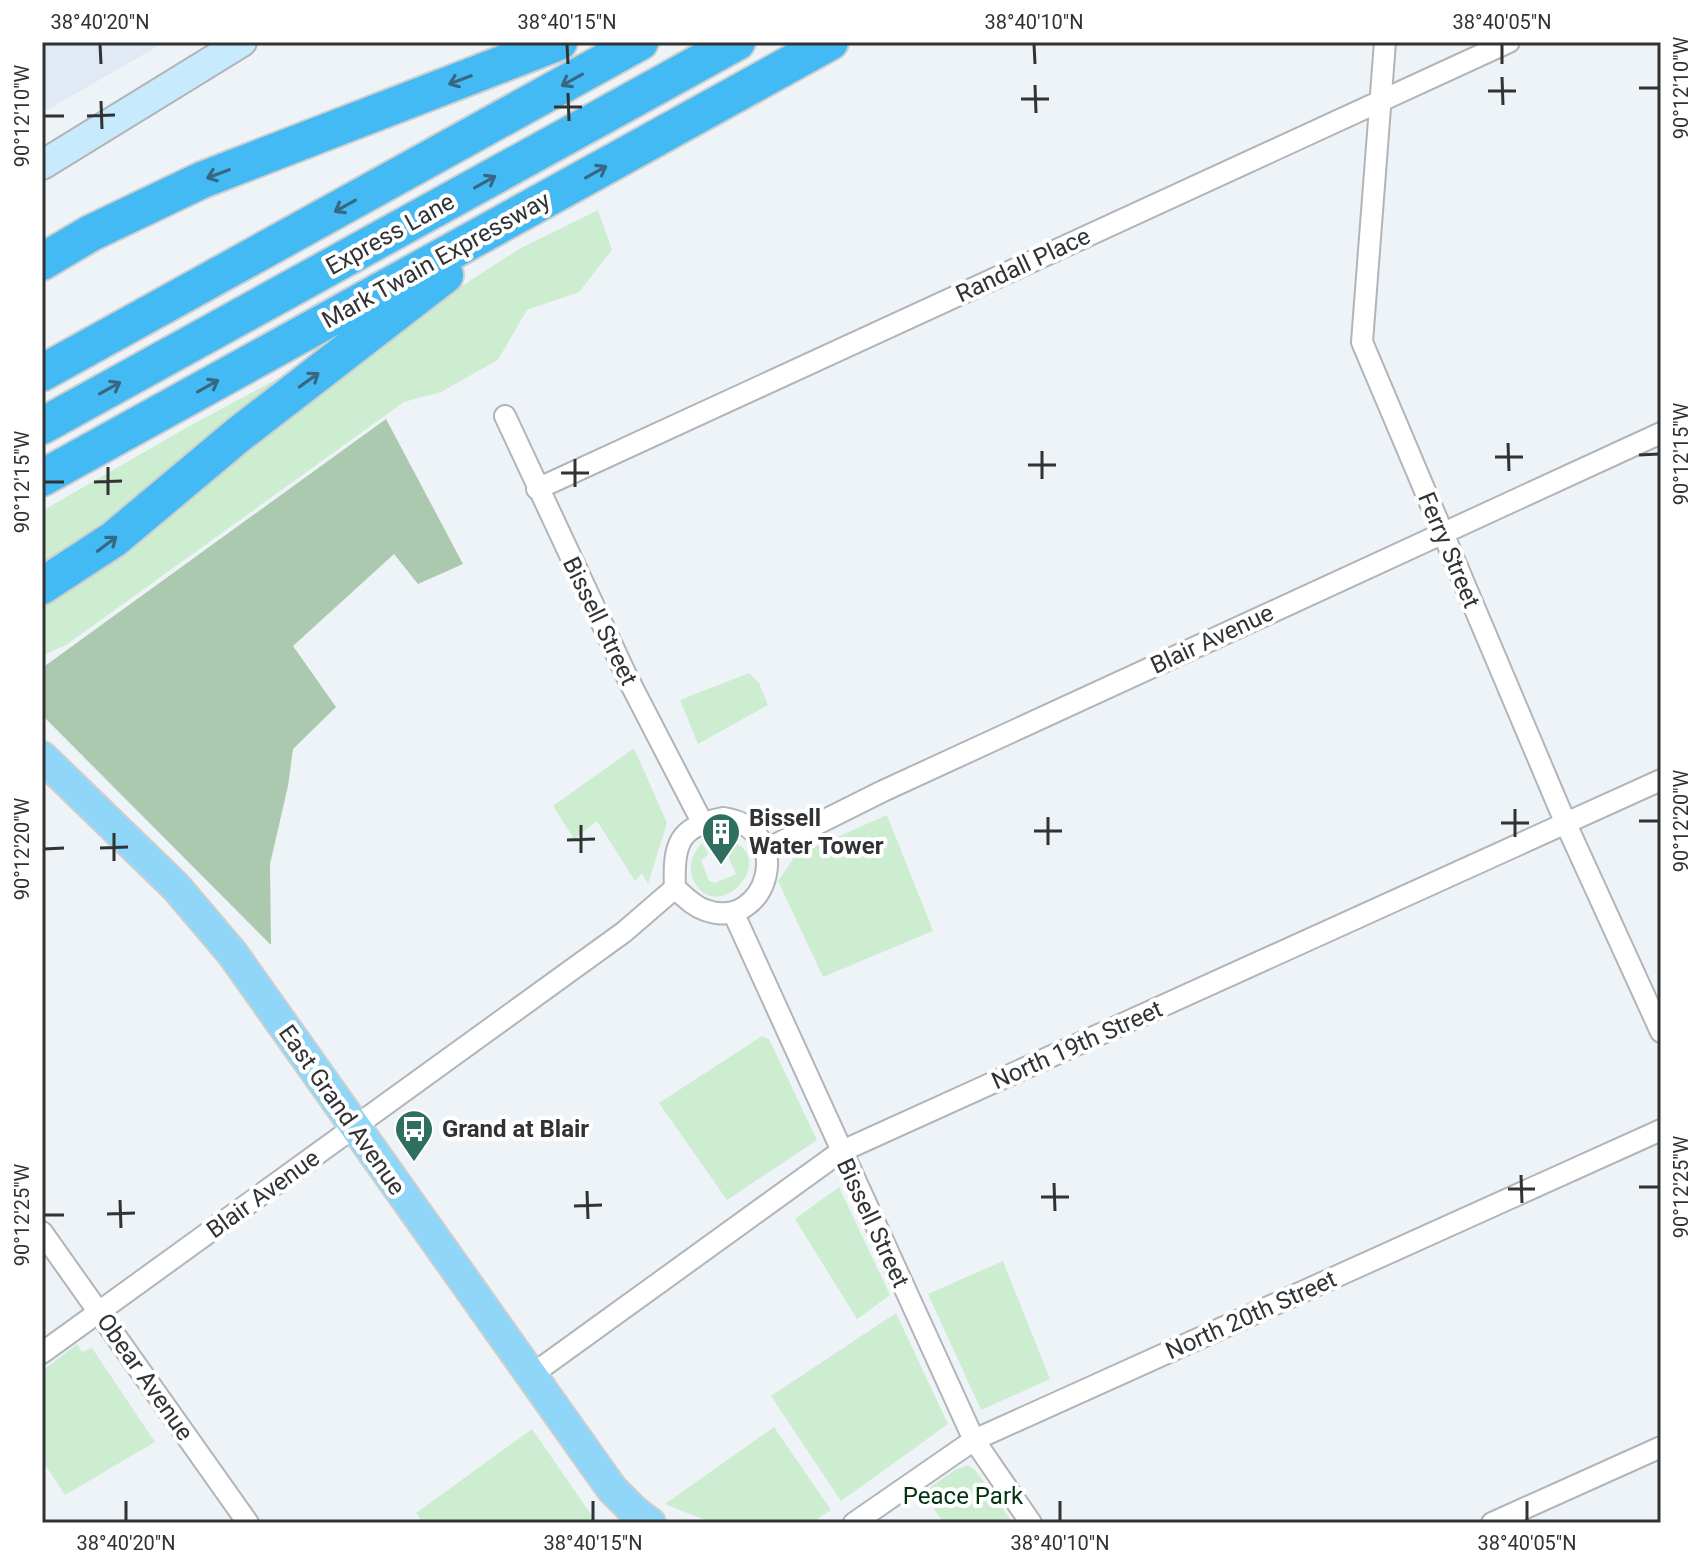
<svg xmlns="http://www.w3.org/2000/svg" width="1703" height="1565" font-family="Roboto,sans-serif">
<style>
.built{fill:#e0e9f4}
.green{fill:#cdedd1}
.forest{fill:#abc9ae}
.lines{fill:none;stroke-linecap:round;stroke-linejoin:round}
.minor-casing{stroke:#b1b5b9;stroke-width:24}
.secondary-casing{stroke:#b1b5b9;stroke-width:32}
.primary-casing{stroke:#cdcece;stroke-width:34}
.motorway-casing{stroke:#cdcece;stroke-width:40}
.minor{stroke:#fff;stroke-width:20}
.secondary{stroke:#c7eafc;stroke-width:28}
.primary{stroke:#8fd6f8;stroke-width:30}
.motorway{stroke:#44baf4;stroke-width:36}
.oneway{stroke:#386881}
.ticks{fill:none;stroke:#303234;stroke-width:3}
.labels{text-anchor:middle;stroke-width:8;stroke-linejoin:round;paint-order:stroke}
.street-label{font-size:24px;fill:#303234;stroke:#fff}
.poi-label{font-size:24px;font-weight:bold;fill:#303234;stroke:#fff;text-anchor:start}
.park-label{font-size:24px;fill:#013311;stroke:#fff}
.neatline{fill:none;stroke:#303234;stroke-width:3}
.ticks-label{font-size:20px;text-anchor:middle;fill:#303234}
</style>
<rect width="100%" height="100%" fill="#eef3f7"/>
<!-- built -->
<path class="built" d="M42 42H165L42 113Z"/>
<!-- green -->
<path class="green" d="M598 210 612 250 579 292 527 310 498 360 441 392 404 402 66 645 42 656V600L425 310 519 249Z
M340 345 42 575V511L186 428Z
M749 673 759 683 768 705 698 744 680 700Z
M634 748 667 823 648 884 642 873 635 881 597 821 574 839 553 806Z
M887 815 933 931 823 977 778 881 796 855Z
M716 837C793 848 715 935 692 877 688 864 694 852 702 843L709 854 701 860 709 881 715 883 736 874 726 852 719 854 711 839Z
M762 1036 769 1039 817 1140 727 1200 659 1103Z
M839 1187 890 1295 857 1319 795 1219Z
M1003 1261 1050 1379 981 1410 928 1294Z
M896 1313 948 1424 841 1501 771 1396Z
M77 1344 82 1352 92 1348 155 1442 65 1495 42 1460V1371Z
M774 1427 831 1510 811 1523H712L665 1504Z
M532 1429 597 1523H423L416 1513Z
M968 1465 976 1471 1013 1523H944L922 1493 955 1470Z"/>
<!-- forest -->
<path class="forest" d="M386 419 463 564 418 584 394 554 293 646 336 707 293 749 288 786 270 864 271 945 42 715V668Z"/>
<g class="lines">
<defs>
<path id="minor" d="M1385 42 1362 342 1566 824 1661 1032
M505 416 627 677 702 822
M537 489 1509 42
M723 818C798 829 767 933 705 910 693 906 684 896 675 888 673 845 678 826 723 818Z
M765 850 883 791 1661 433
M733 912 974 1440 1031 1523
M42 1232 248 1523
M42 1353 624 932 675 888
M530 1376 840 1152 1661 780
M854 1523 974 1440 1661 1130
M1492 1523 1661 1447"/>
<path id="secondary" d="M42 165 242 42"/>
<path id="primary" d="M42 757 176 887 232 953 612 1489 634 1511 650 1523"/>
<path id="motorway" d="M42 262 91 233 202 180 559 42
M42 373 640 42
M42 426 737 42
M42 478 830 42
M42 586 114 539 238 435 445 275"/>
</defs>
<!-- minor casing -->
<use href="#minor" class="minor-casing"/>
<!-- secondary casing -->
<use href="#secondary" class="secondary-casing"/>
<!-- primary casing -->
<use href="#primary" class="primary-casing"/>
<!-- motorway casing -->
<use href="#motorway" class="motorway-casing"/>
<!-- minor -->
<use href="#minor" class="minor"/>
<!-- secondary -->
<use href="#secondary" class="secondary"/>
<!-- primary -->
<use href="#primary" class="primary"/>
<!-- motorway -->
<use href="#motorway" class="motorway"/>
</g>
<!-- one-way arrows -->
<defs><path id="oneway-shaft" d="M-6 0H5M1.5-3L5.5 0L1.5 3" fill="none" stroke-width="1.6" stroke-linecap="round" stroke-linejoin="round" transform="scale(2)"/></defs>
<g class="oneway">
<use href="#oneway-shaft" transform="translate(460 80) rotate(159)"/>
<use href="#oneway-shaft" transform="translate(572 80) rotate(151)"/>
<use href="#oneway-shaft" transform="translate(596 172) rotate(-29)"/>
<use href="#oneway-shaft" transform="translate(218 174) rotate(159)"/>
<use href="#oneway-shaft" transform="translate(485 182) rotate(-29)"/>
<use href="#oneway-shaft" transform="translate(345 206) rotate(151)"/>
<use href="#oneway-shaft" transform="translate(309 380) rotate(-36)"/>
<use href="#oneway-shaft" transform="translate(208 386) rotate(-29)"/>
<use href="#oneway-shaft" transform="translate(110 388) rotate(-29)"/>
<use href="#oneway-shaft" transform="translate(107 544) rotate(-37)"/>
</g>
<!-- ticks -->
<path class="ticks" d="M100 44 101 64M567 44 568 64M1034 44 1035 64M1502 44V64M1502 77 1503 105M1035 85 1036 113M1639 88H1659M1488 91H1516M568 93 569 121M1021 99H1049M101 101 102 129M554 107H582M44 116H64M87 116 115 115M1508 443 1509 471M1042 451V479M1639 455 1659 454M1495 457H1523M575 459V487M1028 465H1056M108 467V495M561 473H589M44 482H64M94 482 122 481M1515 809V837M1048 817V845M1639 821H1659M1501 823H1529M581 825V853M1034 831H1062M114 833V861M567 840 595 839M100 848 128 847M44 849 64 848M1521 1175 1522 1203M1054 1183 1055 1211M1639 1187H1659M1508 1189H1535M587 1191 588 1219M1041 1197H1069M120 1200 121 1228M574 1206 602 1205M107 1214 135 1213M44 1215H64M126 1501V1521M593 1501V1521M1060 1501V1521M1527 1501V1521"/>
<!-- icons -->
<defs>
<symbol id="building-pin" viewBox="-11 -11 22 30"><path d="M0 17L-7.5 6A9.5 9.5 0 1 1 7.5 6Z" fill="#2e6f5f" stroke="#fff"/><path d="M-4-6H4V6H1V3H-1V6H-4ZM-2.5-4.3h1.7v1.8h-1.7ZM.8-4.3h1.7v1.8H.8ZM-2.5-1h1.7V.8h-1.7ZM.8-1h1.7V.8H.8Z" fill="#fff"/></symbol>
<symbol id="bus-pin" viewBox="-11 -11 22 30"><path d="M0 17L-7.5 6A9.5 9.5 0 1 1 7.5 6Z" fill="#2e6f5f" stroke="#fff"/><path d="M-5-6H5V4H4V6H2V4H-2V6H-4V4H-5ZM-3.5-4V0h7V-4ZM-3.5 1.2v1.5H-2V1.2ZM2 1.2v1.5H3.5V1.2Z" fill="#fff"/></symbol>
</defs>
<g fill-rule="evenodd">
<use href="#building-pin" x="699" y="810" width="44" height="60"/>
<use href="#bus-pin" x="392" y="1107" width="44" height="60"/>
</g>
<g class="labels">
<!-- street labels -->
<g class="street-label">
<text transform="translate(390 234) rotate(-29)" y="8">Express Lane</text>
<text transform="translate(436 260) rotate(-29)" y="8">Mark Twain Expressway</text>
<text transform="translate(1023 265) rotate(-25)" y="8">Randall Place</text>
<text transform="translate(1449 550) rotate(67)" y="8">Ferry Street</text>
<text transform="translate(600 621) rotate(64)" y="8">Bissell Street</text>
<text transform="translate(1212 639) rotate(-25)" y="8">Blair Avenue</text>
<text transform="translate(1077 1045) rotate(-24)" y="8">North 19th Street</text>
<text transform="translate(342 1110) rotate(55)" y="8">East Grand Avenue</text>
<text transform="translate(263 1194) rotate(-36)" y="8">Blair Avenue</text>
<text transform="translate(873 1223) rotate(65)" y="8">Bissell Street</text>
<text transform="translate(1251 1315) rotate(-24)" y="8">North 20th Street</text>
<text transform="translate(145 1377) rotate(55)" y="8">Obear Avenue</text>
</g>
<!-- poi labels -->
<g class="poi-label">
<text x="749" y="826">Bissell<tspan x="749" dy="28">Water Tower</tspan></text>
<text x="442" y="1137">Grand at Blair</text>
</g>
<!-- park labels -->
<g class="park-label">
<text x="963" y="1504">Peace Park</text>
</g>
</g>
<!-- border -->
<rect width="1703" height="1565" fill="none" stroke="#ffffff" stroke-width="88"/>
<rect x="44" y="44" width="1615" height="1477" class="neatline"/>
<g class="ticks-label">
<text x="100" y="29">38°40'20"N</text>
<text x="567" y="29">38°40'15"N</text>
<text x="1034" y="29">38°40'10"N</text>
<text x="1502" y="29">38°40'05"N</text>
<text transform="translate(1681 88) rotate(-90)" y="7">90°12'10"W</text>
<text transform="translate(22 116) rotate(-90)" y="7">90°12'10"W</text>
<text transform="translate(1681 454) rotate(-90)" y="7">90°12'15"W</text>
<text transform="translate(22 482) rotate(-90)" y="7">90°12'15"W</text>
<text transform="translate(1681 821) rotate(-90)" y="7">90°12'20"W</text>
<text transform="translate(22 849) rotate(-90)" y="7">90°12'20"W</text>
<text transform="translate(1681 1187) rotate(-90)" y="7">90°12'25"W</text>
<text transform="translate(22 1215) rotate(-90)" y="7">90°12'25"W</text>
<text x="126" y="1550">38°40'20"N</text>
<text x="593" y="1550">38°40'15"N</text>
<text x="1060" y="1550">38°40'10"N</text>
<text x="1527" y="1550">38°40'05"N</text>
</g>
</svg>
